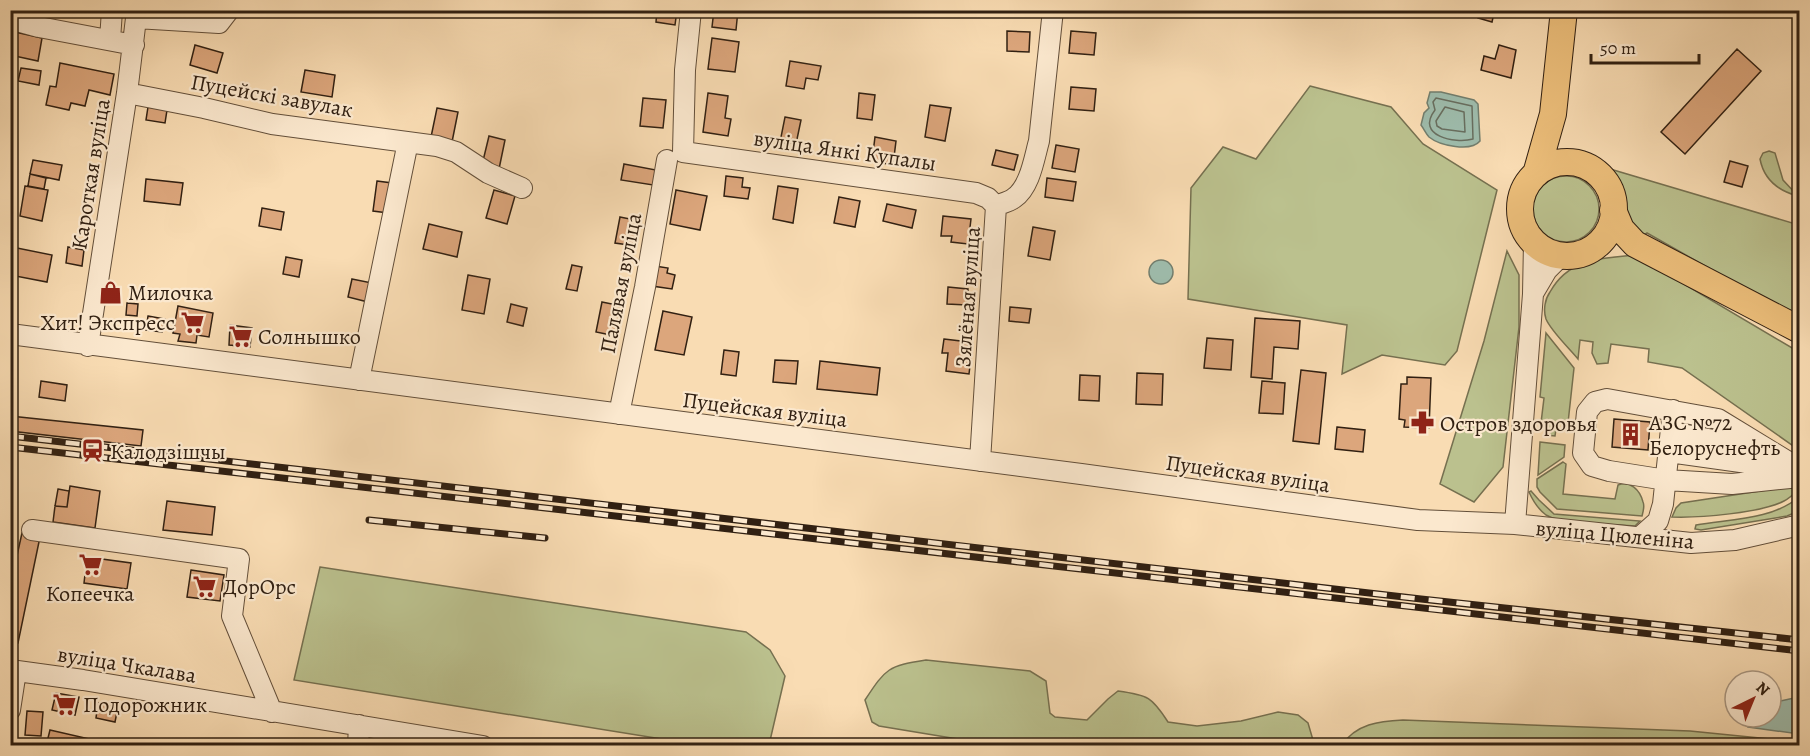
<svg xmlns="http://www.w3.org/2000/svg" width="1810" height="756" font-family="Alegreya,serif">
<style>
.green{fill:#bbc18e;stroke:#767050;stroke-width:1.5}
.water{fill:#9ebcac;stroke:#727e6e;stroke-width:1.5}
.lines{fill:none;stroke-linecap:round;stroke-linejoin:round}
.shore{stroke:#686e5f;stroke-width:1.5}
.building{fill:#dca67c;stroke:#312012;stroke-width:1.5}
.minor-casing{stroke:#634f3a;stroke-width:22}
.major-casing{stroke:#312012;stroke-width:28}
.minor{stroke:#fbe8ce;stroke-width:20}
.major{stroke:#ecbe7a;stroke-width:26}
.rail-casing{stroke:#312012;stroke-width:7}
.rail{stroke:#fbe8ce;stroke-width:4.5;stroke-dasharray:14;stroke-linecap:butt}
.labels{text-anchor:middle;stroke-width:4.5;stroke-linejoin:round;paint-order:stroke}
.street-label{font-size:22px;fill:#312012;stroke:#fbe8ce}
.poi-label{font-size:22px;fill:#312012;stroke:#fbe8ce;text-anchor:start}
</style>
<rect width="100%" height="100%" fill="#f9dcb3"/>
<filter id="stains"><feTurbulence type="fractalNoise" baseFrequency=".00333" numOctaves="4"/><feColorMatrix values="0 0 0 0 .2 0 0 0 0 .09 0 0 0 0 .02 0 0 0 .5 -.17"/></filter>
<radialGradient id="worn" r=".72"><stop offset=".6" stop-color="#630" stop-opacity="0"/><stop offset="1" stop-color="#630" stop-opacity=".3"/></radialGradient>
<!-- green -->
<path class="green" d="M1310 86 1391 107 1423 144 1497 190 1457 351 1445 365 1382 355 1342 374 1347 325 1188 299 1191 188 1223 147 1256 159Z
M1769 151 1775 153 1783 180 1798 196C1779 191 1764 180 1760 159L1763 153Z
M1600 166 1799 225V319L1647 233 1644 235C1628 222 1627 217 1622 199 1618 186 1609 176 1600 166Z
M1533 209a33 33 0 1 1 66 0a33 33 0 1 1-66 0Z
M1507 251 1519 275V327L1503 467 1474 502 1440 484 1484 341Z
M1635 255 1799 352V450L1682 368 1648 362 1649 349 1611 344 1608 363 1597 364 1592 353 1593 342 1580 340 1578 359C1569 348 1551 331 1546 319 1543 310 1545 299 1550 292 1569 258 1601 258 1635 255Z
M1546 333 1574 368 1568 423 1557 422 1555 436 1546 435 1547 424 1541 423 1544 398 1540 397Z
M1540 442 1565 445 1564 457 1538 475Z
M1563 462 1566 464 1563 494 1615 499 1618 485C1630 480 1640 490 1643 502 1645 506 1643 512 1642 516L1557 509 1540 492 1537 487V479Z
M1787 487 1799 489C1795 493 1790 498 1784 501 1761 513 1699 518 1672 517L1676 508 1681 503Z
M1531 491 1539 500 1554 514 1640 521 1635 526C1614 524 1562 525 1546 515 1538 509 1533 501 1529 492Z
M1799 497V511L1787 516 1701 530 1695 529 1696 525C1730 519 1772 520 1799 497Z
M320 567 746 632 770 650 785 676 769 745H699L294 680Z
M926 660 1030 671 1046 681 1050 713 1055 717 1087 720 1108 699 1118 691C1148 695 1152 697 1168 722L1197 726 1241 721 1278 712 1298 715 1308 723 1313 740 1312 745H994L879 726 872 722 865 700C886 668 888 666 926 660Z
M1403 720 1690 731 1799 742V745H1342C1356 724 1379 721 1403 720Z"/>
<!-- water -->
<path class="water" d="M1430 92H1441L1474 100 1478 104 1480 141C1471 152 1440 146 1429 137 1426 134 1424 129 1421 125L1424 113 1429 108 1427 103Z
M1149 272a12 12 0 1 1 24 0a12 12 0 1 1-24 0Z
M1799 697V734L1748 727 1736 719V717H1771V703Z"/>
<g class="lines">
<!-- shore -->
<path class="shore" d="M1436 98 1472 106 1473 139C1455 144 1415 136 1435 110L1433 102Z
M1445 107 1464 112 1465 132 1442 129 1437 126 1436 121Z"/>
</g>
<!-- building -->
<path class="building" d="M657 10H677L675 25 656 22Z
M714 10H738L736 30 712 27Z
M1106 10H1136L1135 17 1106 14Z
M1480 10H1504L1503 15 1494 13 1492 22 1478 18Z
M1007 31 1030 32 1029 52 1007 51Z
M1071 31 1096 33 1094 55 1069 53Z
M15 32 42 38 38 61 10 55Z
M712 38 739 42 735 72 708 69Z
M195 45 223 53 217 73 190 65Z
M1499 45 1516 50 1511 78 1481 70 1484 56 1495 59Z
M1737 49 1761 71 1685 154 1661 132Z
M790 61 821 66 818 80 806 78 804 89 786 86Z
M60 63 114 74 110 95 89 90 85 106 71 103 69 110 46 105 50 86 56 87Z
M21 68 41 71 39 85 18 81Z
M305 70 335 75 332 97 301 92Z
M1071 87 1096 89 1094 111 1069 109Z
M708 93 728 96 725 118 731 119 728 136 703 132Z
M859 93 875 95 872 120 857 118Z
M643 98 666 100 663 128 640 126Z
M930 105 951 108 945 141 925 137Z
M148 107 167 110 165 123 146 120Z
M437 108 458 112 452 142 431 137Z
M785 117 801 120 796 144 780 142Z
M489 136 505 140 499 169 482 165Z
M875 137 896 141 893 165 872 161Z
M1056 145 1079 149 1075 172 1052 168Z
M996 150 1018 155 1014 170 992 165Z
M33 160 62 165 59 180 30 174Z
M1730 161 1748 166 1742 187 1724 182Z
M624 164 656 170 653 185 621 180Z
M30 174 46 178 44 189 28 186Z
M726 176 743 178 742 187 750 188 748 199 724 196Z
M1047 178 1076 182 1073 201 1045 197Z
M146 179 183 183 180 205 144 201Z
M377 181 392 183 388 213 373 211Z
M25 186 48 190 42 221 20 216Z
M778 186 798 189 793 223 773 219Z
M494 190 515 196 507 224 486 218Z
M676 190 707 196 700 230 670 224Z
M839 197 860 201 855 227 834 223Z
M887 204 916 210 912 228 883 221Z
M262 208 284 212 281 230 259 226Z
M943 216 971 219 968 244 951 242 952 236H941Z
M620 217 640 221 636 246 615 243Z
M429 224 462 232 457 257 423 249Z
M1033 227 1055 231 1050 260 1028 256Z
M12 247 52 255 47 282 10 275Z
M68 247 84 250 82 266 66 263Z
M286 257 302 260 299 277 283 274Z
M572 265 582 267 577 291 566 289Z
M655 266 668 268 667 273 675 275 672 289 652 286Z
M468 275 490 279 484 314 462 310Z
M352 279 372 283 368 302 348 297Z
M107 284 115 285 114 301 105 299Z
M948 287 968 289 967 305 947 304Z
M602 302 622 306 616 336 596 332Z
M127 303 138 304 137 316 126 315Z
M511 304 527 308 523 326 507 322Z
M178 306 213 313 209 337 197 335 196 343 178 341 180 334 173 333Z
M1010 307 1031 309 1029 323 1009 321Z
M663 311 692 317 684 355 655 350Z
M148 316 165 319 162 332 146 330Z
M1255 318 1300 321 1298 349 1274 347 1272 379 1251 377Z
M230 325 252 328 250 347 229 345Z
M1207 338 1233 340 1231 370 1204 368Z
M944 339 969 342 968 349H972L969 374 946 371 948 353H942Z
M724 350 739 352 736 376 721 374Z
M775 360 798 361 796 384 773 382Z
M820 361 880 368 877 395 817 389Z
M1301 370 1326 373 1319 444 1293 441Z
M1137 373 1163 374 1162 405 1136 404Z
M1080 375 1100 376 1099 401 1079 400Z
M1407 377 1431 378 1429 428 1404 427 1405 420 1399 419 1401 384H1407Z
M41 381 67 385 65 401 39 397Z
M1262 381 1285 383 1283 414 1259 413Z
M10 416 143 430 141 446 10 431Z
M1614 419 1650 422 1648 450 1612 447Z
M1337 427 1365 430 1363 452 1335 449Z
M70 486 100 491 95 528 53 522 55 506 67 507Z
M58 489 69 491 67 507 55 506Z
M167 501 215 507 212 535 163 530Z
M22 533 40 537 18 643 10 642V587Z
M87 557 131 563 127 589 84 583Z
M191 570 224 575 220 601 187 597Z
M56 693 79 697 75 715 52 710Z
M98 703 118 707 115 722 96 718Z
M27 711 43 712 41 736 25 735Z
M50 730 107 743V746H46Z"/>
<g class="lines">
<defs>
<path id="minor" d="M691 10 685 70 683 152 976 193 988 198 996 206
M136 18 219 23 229 10
M10 19 39 27 134 45
M110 40 112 10
M127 93 204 108 272 124 437 146 456 152 488 173 522 188
M996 206C1002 203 1009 202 1014 198 1030 187 1034 159 1039 141L1053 10
M1534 292 1547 270 1561 256
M10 334 1081 474 1418 520 1515 524 1691 543 1735 540 1800 525
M88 346 127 93 137 10
M359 380 408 142
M619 414 645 287 667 160
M1671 432 1756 448
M1669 452 1755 464 1794 472
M980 461 996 206
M1800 469 1718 419 1607 399 1595 402 1587 412 1583 453 1592 466 1609 471 1666 480 1732 484 1800 477
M1515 524 1533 294 1534 242
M32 530 239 559 232 616 272 712
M1640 537 1658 521 1663 504 1673 410
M10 670 83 680 483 746
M10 710 16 671
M358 746 359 725"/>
<path id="major" d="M1520 209a47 47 0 1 1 94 0a47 47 0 1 1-94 0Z
M1536 174 1553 114 1564 10
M1613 210 1621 229 1635 244 1800 330"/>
</defs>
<!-- minor casing -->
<use href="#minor" class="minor-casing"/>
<!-- major casing -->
<use href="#major" class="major-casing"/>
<!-- minor -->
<use href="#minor" class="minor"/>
<!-- major -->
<use href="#major" class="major"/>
<defs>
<path id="rail" d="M10 436 1421 599 1800 640
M10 447 1800 651
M369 520 545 538"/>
</defs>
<!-- rail casing -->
<use href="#rail" class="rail-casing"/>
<!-- rail -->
<use href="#rail" class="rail"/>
</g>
<!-- icons -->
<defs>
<symbol id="shop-bare" viewBox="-9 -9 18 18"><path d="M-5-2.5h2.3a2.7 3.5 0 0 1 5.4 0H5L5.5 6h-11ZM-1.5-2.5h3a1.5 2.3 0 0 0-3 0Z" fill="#8f2418" stroke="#fbe8ce" stroke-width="2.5" paint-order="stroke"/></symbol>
<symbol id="supermarket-bare" viewBox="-9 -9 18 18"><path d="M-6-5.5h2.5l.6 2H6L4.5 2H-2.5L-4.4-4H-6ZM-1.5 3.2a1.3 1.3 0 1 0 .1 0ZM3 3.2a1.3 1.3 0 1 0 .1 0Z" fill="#8f2418" stroke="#fbe8ce" stroke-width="2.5" paint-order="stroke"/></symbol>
<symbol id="pharmacy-bare" viewBox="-9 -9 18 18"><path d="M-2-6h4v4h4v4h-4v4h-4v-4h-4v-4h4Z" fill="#8f2418" stroke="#fbe8ce" stroke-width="2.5" paint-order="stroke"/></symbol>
<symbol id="building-bare" viewBox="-9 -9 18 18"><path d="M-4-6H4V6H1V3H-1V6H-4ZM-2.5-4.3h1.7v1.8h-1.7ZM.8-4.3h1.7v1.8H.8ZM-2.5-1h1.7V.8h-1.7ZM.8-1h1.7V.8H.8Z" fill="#8f2418" stroke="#fbe8ce" stroke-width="2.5" paint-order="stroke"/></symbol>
<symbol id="station-bare" viewBox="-9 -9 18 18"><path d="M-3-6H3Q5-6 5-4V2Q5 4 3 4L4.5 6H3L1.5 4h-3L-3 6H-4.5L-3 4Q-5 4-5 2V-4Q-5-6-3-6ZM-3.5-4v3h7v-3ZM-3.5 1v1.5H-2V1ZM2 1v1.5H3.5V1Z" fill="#8f2418" stroke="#fbe8ce" stroke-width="2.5" paint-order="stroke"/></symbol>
</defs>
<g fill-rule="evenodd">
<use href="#shop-bare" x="94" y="276" width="33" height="33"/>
<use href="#supermarket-bare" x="176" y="306" width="33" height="33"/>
<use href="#supermarket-bare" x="224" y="320" width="33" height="33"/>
<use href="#pharmacy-bare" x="1406" y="406" width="33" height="33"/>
<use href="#building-bare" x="1614" y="418" width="33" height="33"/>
<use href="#station-bare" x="76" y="434" width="33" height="33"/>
<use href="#supermarket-bare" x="74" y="548" width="33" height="33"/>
<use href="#supermarket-bare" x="188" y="570" width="33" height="33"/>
<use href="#supermarket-bare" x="48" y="688" width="33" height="33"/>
</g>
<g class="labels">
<!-- street labels -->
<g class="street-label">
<text transform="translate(272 95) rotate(10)" y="8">Пуцейскі завулак</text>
<text transform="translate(845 150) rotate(8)" y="8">вуліца Янкі Купалы</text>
<text transform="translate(90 174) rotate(-81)" y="8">Кароткая вуліца</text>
<text transform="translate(620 283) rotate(-79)" y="8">Палявая вуліца</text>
<text transform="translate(967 297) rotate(-86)" y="8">Зялёная вуліца</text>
<text transform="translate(765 409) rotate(7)" y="8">Пуцейская вуліца</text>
<text transform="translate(1248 473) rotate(8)" y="8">Пуцейская вуліца</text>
<text transform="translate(1615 534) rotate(5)" y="8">вуліца Цюленіна</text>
<text transform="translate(127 664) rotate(9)" y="8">вуліца Чкалава</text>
</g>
<!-- poi labels -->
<g class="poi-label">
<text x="128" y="300">Милочка</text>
<text x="175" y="330" text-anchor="end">Хит! Экспресс</text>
<text x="258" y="344">Солнышко</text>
<text x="1649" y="430">АЗС №72<tspan x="1649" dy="25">Белоруснефть</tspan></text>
<text x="1440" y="431">Остров здоровья</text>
<text x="110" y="459">Калодзішчы</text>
<text x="223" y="594">ДорОрс</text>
<text x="90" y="601" text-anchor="middle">Копеечка</text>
<text x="83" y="712">Подорожник</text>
</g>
</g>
<!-- margin -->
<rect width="1810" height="756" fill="none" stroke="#f9dcb3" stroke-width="36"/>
<rect x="12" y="12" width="1786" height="732" fill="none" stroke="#312012" stroke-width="3"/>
<rect x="18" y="18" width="1774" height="720" fill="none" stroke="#312012" stroke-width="1.5"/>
<!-- north arrow -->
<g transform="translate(1753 699) rotate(43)"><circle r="28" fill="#fbe8ce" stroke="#aa9883" stroke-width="1.5"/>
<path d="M0-4.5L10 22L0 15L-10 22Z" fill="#8f2418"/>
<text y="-9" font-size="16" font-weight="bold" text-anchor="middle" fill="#312012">N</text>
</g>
<!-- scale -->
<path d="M1591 54v9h108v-9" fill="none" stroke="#312012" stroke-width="3"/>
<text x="1600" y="54" font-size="18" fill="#312012" stroke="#fbe8ce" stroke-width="4.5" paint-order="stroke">50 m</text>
<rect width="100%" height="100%" filter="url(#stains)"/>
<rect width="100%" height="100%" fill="url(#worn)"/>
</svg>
